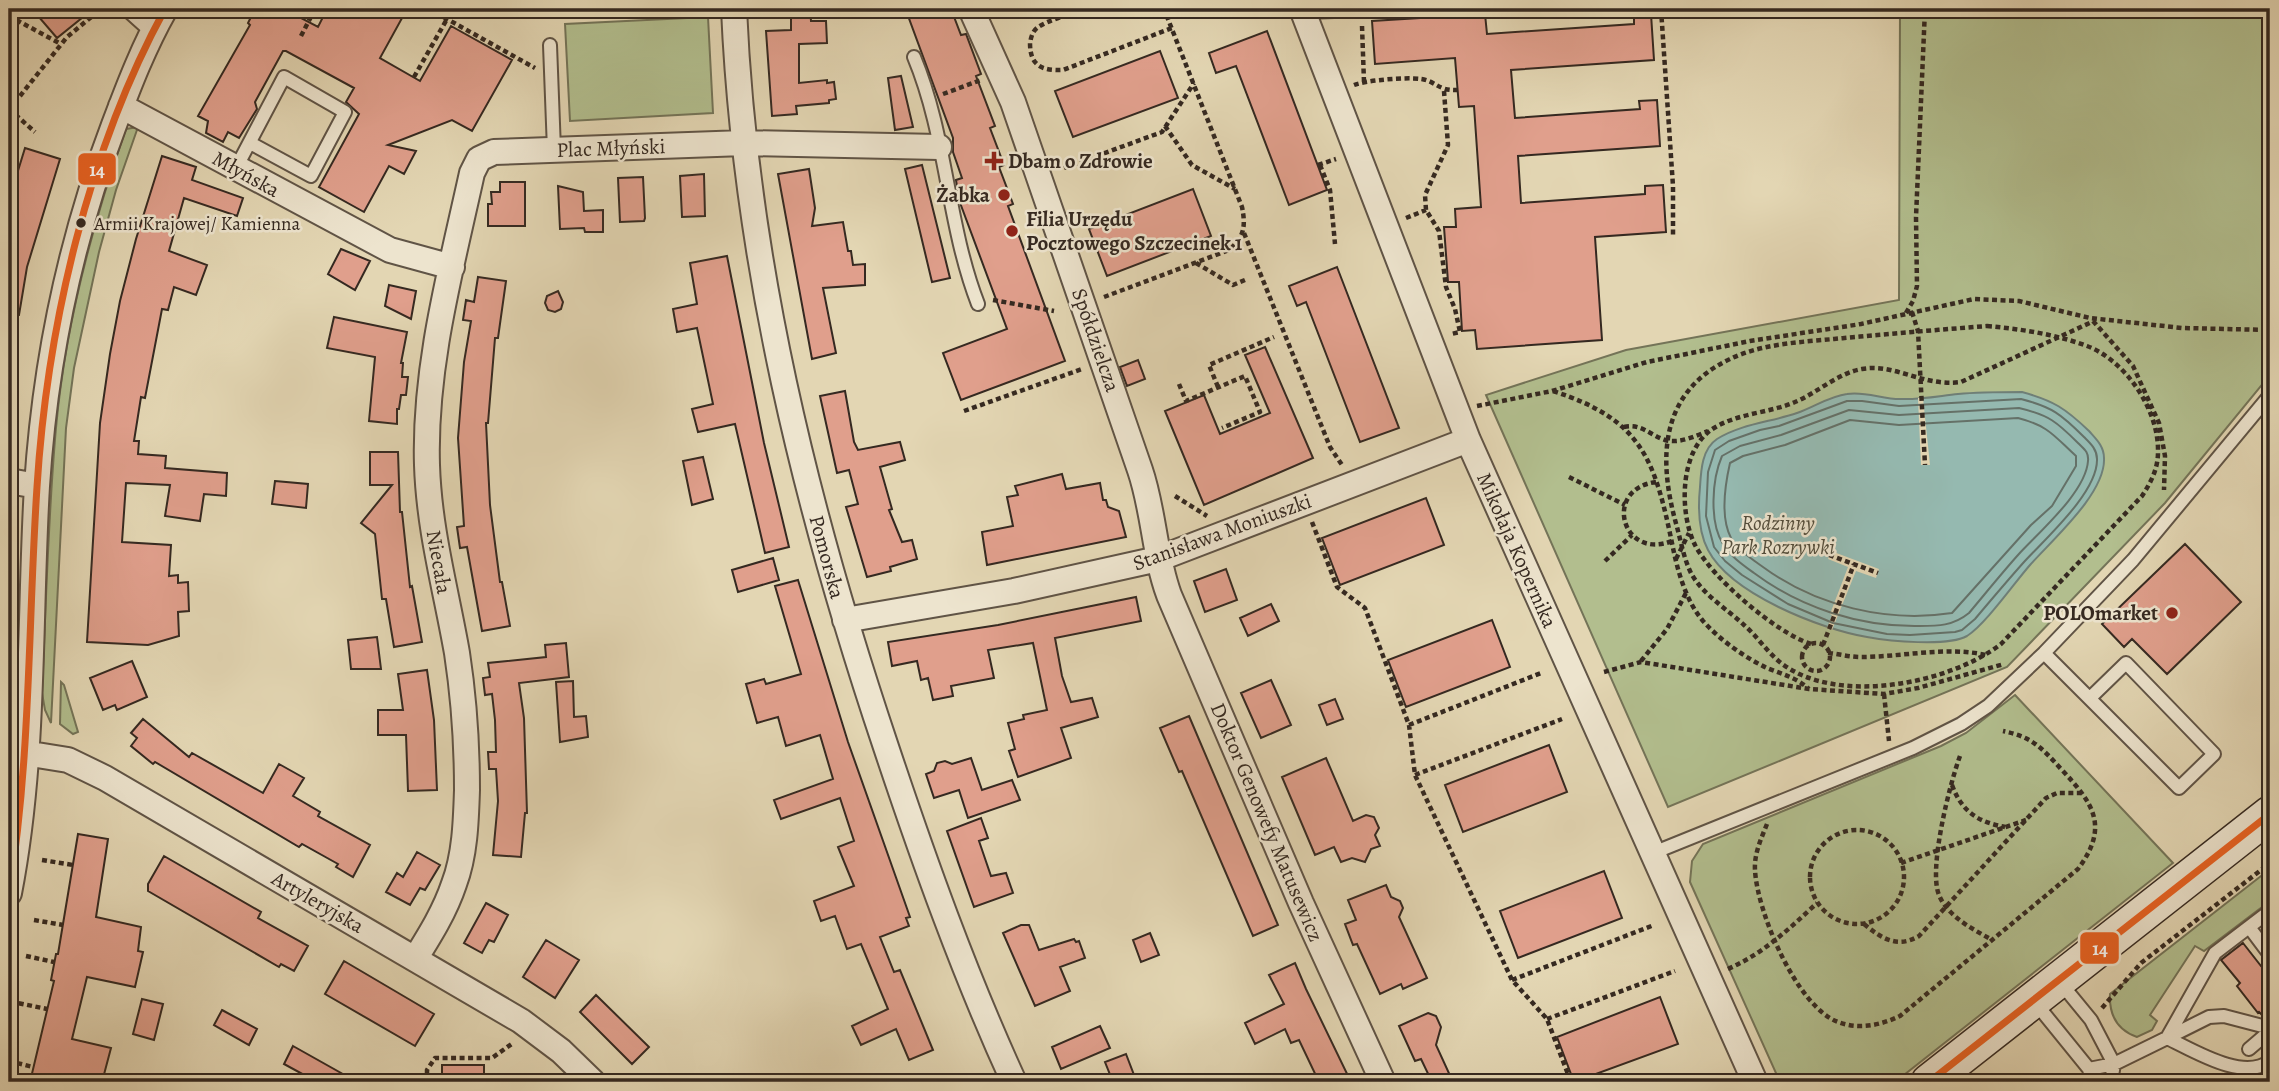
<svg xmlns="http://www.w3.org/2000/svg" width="2279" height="1091" font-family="Alegreya,serif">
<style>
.green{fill:#b2be8e;stroke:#747458;stroke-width:2}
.water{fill:#95b9b0;stroke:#6f7f77;stroke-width:2}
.pier{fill:#e3d6b3}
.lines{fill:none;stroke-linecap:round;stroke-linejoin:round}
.shore{stroke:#657168;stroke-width:2}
.building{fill:#e09f8c;stroke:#352921;stroke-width:2}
.lane-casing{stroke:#605446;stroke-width:16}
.street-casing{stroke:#605446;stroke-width:28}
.secondary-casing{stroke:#352921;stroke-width:38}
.path{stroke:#352921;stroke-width:4.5;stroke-dasharray:5 3.5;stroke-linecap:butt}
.lane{stroke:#ede4ce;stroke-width:12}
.street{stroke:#ede4ce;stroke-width:24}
.secondary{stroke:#ede4ce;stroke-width:35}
.bus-1-casing{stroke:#ede4ce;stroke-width:12}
.bus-1{stroke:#e96222;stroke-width:7}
.poi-dot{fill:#8f2418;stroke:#ede4ce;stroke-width:2.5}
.bus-dot{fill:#352921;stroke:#ede4ce;stroke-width:2.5}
.labels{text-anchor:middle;stroke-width:5;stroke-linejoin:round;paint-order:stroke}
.bus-label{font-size:19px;fill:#352921;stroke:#ede4ce;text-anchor:start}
.street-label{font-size:21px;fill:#352921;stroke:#ede4ce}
.poi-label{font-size:21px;font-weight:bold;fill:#352921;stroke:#ede4ce;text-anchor:start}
.park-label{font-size:21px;font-style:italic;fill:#544e3c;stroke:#ede4ce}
.line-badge{stroke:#ede4ce;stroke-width:2.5}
.badge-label{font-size:19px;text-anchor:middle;font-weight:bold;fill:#fff}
</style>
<rect width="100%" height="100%" fill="#e3d6b3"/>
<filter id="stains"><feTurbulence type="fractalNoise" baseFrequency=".00286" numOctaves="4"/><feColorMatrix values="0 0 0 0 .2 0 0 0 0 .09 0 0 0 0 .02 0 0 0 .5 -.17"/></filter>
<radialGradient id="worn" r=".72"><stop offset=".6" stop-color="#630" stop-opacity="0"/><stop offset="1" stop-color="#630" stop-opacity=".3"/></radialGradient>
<!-- green -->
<path class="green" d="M1900 9H2270V375L2165 503 2007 667 1668 807 1486 395 1626 350 1899 300Z
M708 17 713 113 570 121 565 24Z
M138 127 116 190 99 252 74 368 66 428 51 723 45 710 42 693C46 605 48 516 56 428 65 326 92 225 126 129Z
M61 682 64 685 78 732 73 734 60 724Z
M2015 695 2173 863 1895 1082H1780L1690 882 1692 861 1703 844 1941 746 1966 733Z
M2270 869V901L2204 951 2195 946 2150 1015 2157 1021 2152 1030 2137 1037C2117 1030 2109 1015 2110 994Z"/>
<!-- water -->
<path class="water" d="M2022 392C2054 401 2065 408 2089 431 2096 439 2104 446 2104 458 2106 493 2052 540 2030 565 2015 582 1985 625 1967 636 1947 647 1889 641 1867 637 1820 629 1731 594 1708 550 1698 531 1698 507 1700 487 1701 470 1702 449 1717 439 1741 424 1771 422 1797 413 1814 407 1830 396 1847 394 1865 391 1882 399 1900 399 1919 400 1939 396 1958 394 1979 392 2000 392 2022 392Z"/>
<!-- pier -->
<path class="pier" d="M1918 398H1923L1930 465H1921Z
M1831 551 1879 569 1876 578 1856 571 1832 630 1827 628 1832 615 1830 614 1848 567 1828 559Z"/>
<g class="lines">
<!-- shore -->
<path class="shore" d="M2021 399C2052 407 2061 414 2084 437 2090 443 2097 449 2097 459 2098 492 2045 539 2024 562 2007 581 1991 600 1975 619L1962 630 1955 632 1910 635 1887 634 1833 623 1788 604 1742 575 1725 561 1714 547 1706 516 1708 472 1715 450 1729 441 1760 430 1779 426 1847 401H1862L1899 406Z
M2019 408C2049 415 2057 422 2078 443 2084 449 2089 452 2088 461 2086 492 2038 533 2018 555 2001 574 1985 594 1969 613 1953 626 1938 626 1919 626 1860 627 1801 608 1754 573 1743 565 1730 556 1723 544 1709 522 1712 479 1722 456L1740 446 1781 435 1849 410 1899 415Z
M2018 418C2049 426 2054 436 2076 456V466L2052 506 2031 525 1952 613C1887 623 1816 606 1763 567 1752 559 1738 550 1731 538 1720 517 1725 485 1730 463L1743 456 1785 445 1850 420 1899 425Z"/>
</g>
<!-- building -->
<path class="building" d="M32 9H93L57 38Z
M255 9H284L318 27 327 9H407L380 58 420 81 451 26 512 60 472 131 452 120 388 145 416 151 404 174 389 166 364 212 319 187 359 114 346 102 354 88 286 51H283L255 102 257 109 239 138 228 132 223 142 206 133 208 121 198 116 250 25 248 23Z
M791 9H810L811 21H826L827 43 799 44V83L827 80V83L834 82 836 99 829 100V103L796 106 797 114 772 116 766 31 791 30Z
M918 9H951L961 35 966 34 981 74 976 76 995 126 990 128 1004 165 999 167 1013 204 1008 206 1065 361 961 400 943 353 1007 329 959 200 956 180 962 178 953 152V138L907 13Z
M1485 14 1487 34 1634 24V15L1651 14 1654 60 1511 70 1515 118 1640 109 1639 101 1657 100 1660 146 1518 156 1521 203 1645 194V186L1663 185 1666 232 1595 237 1602 340 1477 349 1475 330 1462 331 1459 282H1448L1444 227H1456L1455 209 1481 207 1474 106 1459 107 1455 58 1375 64 1372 21Z
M1267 31 1327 190 1289 205 1236 66 1216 73 1209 53Z
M1160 51 1178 98 1073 137 1055 91Z
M901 76 913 127 895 130 888 78Z
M25 148 60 159 27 267 19 315 9 314V200Z
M162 156 196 167 192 180 243 198 237 216 184 198 169 251 207 265 196 295 174 287 168 310 162 309 145 398 141 397 134 441H139L138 454 166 456 165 468 227 473 226 496 204 494 200 521 165 516 170 485 126 483 122 542 171 545 169 576 178 575V583L188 582 189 611 178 612 179 636 148 645 87 642 100 423 110 354 120 301 136 239Z
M922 165 950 278 932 282 905 169Z
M809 169 815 208 812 226 843 222 848 251H851L853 265 865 264V285L823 288 836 353 812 359 778 174Z
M704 174 705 216 682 217 680 176Z
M643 177 645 218 644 221 620 222 618 178Z
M500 182H525V226H488V204H492L491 192H500Z
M558 186 583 192 584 211 603 210V232H585L584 228 560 229Z
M1193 189 1211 236 1107 276 1089 229Z
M341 249 370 261 355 290 328 274Z
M727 256 764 443 789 547 765 553 735 424 698 432 692 409 713 404 697 328 677 332 673 309 697 304 690 263Z
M1337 267 1399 428 1360 442 1306 302 1297 306 1289 286Z
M478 277 506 281 498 338H495L488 423H486L490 505 500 582H502L510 626 482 631 467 547 460 548 457 527 464 526 458 438 464 362 471 321 463 320 466 300 474 302Z
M389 285 416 291 411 319 385 306Z
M558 291 563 302 561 309 555 312 548 310 545 303 547 296Z
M334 317 407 332 401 363H403L402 377H408L406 395H401L399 409H397V424L369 421 375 357 327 348Z
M1265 347 1313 458 1204 505 1165 411 1204 395 1220 434 1270 413 1245 355Z
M1138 360 1145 379 1127 386 1120 367Z
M845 391 854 442 858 450 900 442 905 460 880 467 892 509 889 510 902 542 912 540 917 559 890 567 891 571 867 577 846 507 858 504 849 470 837 473 820 396Z
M370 452H398L400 512H402L410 587 412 586 422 642 394 647 386 599H382L375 534 361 523 392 485H370Z
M703 457 713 499 692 505 683 461Z
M1062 474 1066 489 1100 483 1103 500H1106L1108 507 1119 511 1126 537 987 565 982 532 1013 526 1007 497 1018 495 1015 486Z
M275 481 308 484 306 508 272 504Z
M1426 498 1444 545 1340 585 1322 538Z
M2185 544 2241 602 2167 674 2132 639 2124 647 2102 624Z
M773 558 779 580 738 592 732 570Z
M1226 569 1237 600 1205 612 1194 581Z
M798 580 848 742 910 917 906 918 909 926 880 937 894 972 900 970 933 1050 909 1060 896 1029 861 1045 852 1026 888 1009 861 944 847 949 835 916 821 921 814 901 854 886 838 847 854 841 840 798 781 819 774 800 833 779 820 735 786 746 778 717 757 723 746 684 764 679 766 684 801 674 775 586Z
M1136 597 1141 621 1055 638 1062 676 1071 702 1092 698 1098 717 1061 728 1071 758 1018 777 1009 751 1015 749 1008 723 1024 719 1023 715 1047 710 1033 643 988 650 994 678 951 686 953 696 933 700 928 678 921 680 917 661 892 666 888 642 998 625Z
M1271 604 1279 621 1248 636 1240 618Z
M1492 620 1510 667 1406 707 1388 660Z
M377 637 381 669H351L348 640Z
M566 643 569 677 519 683 524 718 527 813H525L521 857 493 855 498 801 496 769H489L488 752H496L495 720 492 694 485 695 483 678 490 677 488 663 546 657 545 645Z
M132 661 147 697 117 710 115 705 103 710 90 678Z
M427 670 434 720 437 790 408 791 406 735H378V710H403L398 674Z
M1271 680 1291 725 1261 738 1241 693Z
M573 681 574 717 586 716 588 737 560 742 556 682Z
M1335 699 1343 719 1327 725 1319 705Z
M1189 716 1278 925 1253 936 1182 771 1179 772 1160 728Z
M143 719 189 757 192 753 263 793 279 764 304 778 293 796 320 812 318 816 370 845 353 877 336 867 338 864 302 844 299 847 155 762 153 764 131 746 137 738 131 733Z
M1549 745 1567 792 1463 832 1445 785Z
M971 758 982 790 1012 780 1020 800 968 818 959 790 934 798 926 774 934 771 937 763 945 761 952 764Z
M1326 758 1353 821 1366 815 1374 817 1379 828 1375 835 1380 846 1371 849 1365 862 1352 858 1341 862 1334 847 1315 855 1282 777Z
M981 818 988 838 979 841 991 876 1006 873 1013 893 974 907 947 831Z
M78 834 108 839 96 917 141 927 138 951 143 952 135 987 87 977 72 1039 111 1048 102 1082H30L54 981 51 980 56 954H58Z
M417 852 440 865 425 890 420 888 410 905 386 892 397 873 403 877Z
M164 856 261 912 258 918 308 946 294 971 281 964 279 967 148 891V884Z
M1604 871 1622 918 1518 958 1500 911Z
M1386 885 1391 897 1400 901 1403 908 1399 917 1427 978 1403 989 1401 984 1380 994 1357 944 1353 945 1345 924 1356 920 1348 900Z
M486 903 508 915 494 942 489 940 482 953 464 943Z
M1021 925H1029L1039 950 1074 939 1076 942 1079 941 1085 958 1060 967 1070 991 1035 1006 1003 933Z
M1150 933 1159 955 1141 962 1133 940Z
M546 940 579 960 555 998 523 977Z
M2243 943 2261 966 2266 963 2270 964V1019L2264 1017 2259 1012 2258 1013 2237 986 2240 983 2221 960Z
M344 961 434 1014 415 1046 325 994Z
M1295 963 1306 989 1351 1082H1319L1299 1040 1291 1043 1285 1029 1255 1044 1245 1023 1284 1004 1269 975Z
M596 995 649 1047 632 1064 580 1012Z
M1660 997 1678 1044 1574 1082 1557 1037Z
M142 999 163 1004 154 1040 133 1034Z
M222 1010 257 1029 249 1045 214 1025Z
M1428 1013 1436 1016 1441 1027 1436 1045 1453 1082H1432L1421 1059 1415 1061 1399 1026Z
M1100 1026 1110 1048 1061 1069 1052 1047Z
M293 1046 357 1082H317L284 1064Z
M1126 1054 1134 1075 1113 1082 1105 1062Z
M442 1065H484V1082H442Z"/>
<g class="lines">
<defs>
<path id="lane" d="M1304 12 1395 9
M550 45 554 150
M914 57C947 136 947 224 978 304
M236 168 284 77 345 112 311 176 250 143
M2044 653 2179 788 2214 754 2126 663 2090 698
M1653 853 1913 748 1961 724 1988 706 2044 653 2133 560 2270 395
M2249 927 2270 955
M2059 981 2091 1020 2114 1064 2111 1082
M2033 1000 2089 1069 2092 1082
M2167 1038 2215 953 2270 911
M2167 1038 2209 1017 2224 1016 2270 1028
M2249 1049 2270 1031
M2089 1069 2114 1064 2167 1038C2193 1050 2243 1082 2270 1061"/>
<path id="street" d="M135 9 155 27
M734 9C745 261 806 509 886 747 924 861 964 973 1014 1082
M971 9 1013 102 1140 470C1154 511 1154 554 1169 595L1301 903 1383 1082
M1302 9 1468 440 1755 1082
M121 106 390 250 452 267
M9 481 37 486
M845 620 1014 591 1158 559 1468 440
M12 751 68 760 105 778 521 1021 561 1051 593 1082
M9 893C35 759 29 621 37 486 45 362 70 241 114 125 129 85 144 46 165 9
M415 959C430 935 445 911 454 884 465 855 466 821 467 790 467 744 464 699 457 653 446 590 429 530 427 465 424 367 451 269 472 173L479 159 494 152 744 143 939 147"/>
<path id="secondary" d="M1929 1082 2270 814"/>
</defs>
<!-- lane casing -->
<use href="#lane" class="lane-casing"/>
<!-- street casing -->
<use href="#street" class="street-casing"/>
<!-- secondary casing -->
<use href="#secondary" class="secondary-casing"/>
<!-- path -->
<path class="path" d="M82 9 88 18
M429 9 535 68
M1084 9C1072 14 1047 20 1037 28 1032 32 1031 38 1030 43 1030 66 1042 71 1063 70L1172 28
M1661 9 1673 186V237
M902 11 909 9
M9 16 61 44
M1362 26 1364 82
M301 36 315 9
M414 77 447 19
M1354 85C1367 80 1407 77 1421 79 1436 81 1438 91 1457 90
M1444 91 1448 145 1425 195 1426 210 1439 231 1446 287 1455 309 1460 332 1451 334
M943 94 981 80
M20 96 67 37 101 9
M9 109 35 132
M1165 126 1192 165 1235 189
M1318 165 1336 159
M1320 165 1330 190 1335 244
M1064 168 1162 132 1194 83
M1406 218 1426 210
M1244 233 1330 447 1342 465
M1196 263 1233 285 1245 280
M1104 297 1229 250C1244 237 1246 227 1242 207L1164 9
M993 300 1054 311
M1912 312 1918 331 1925 465
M1906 313 1913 301 1917 286 1916 217 1925 9
M2093 321 2133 366 2159 423 2165 456 2164 490
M1987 326C2020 329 2055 334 2087 346 2126 361 2159 410 2158 452 2158 469 2151 482 2142 496L2001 644C1949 684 1837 706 1781 663 1767 652 1757 636 1744 625 1727 609 1702 594 1691 573 1684 559 1681 542 1677 527 1658 461 1658 393 1730 359 1761 344 1800 342 1834 339 1885 334 1936 330 1987 326Z
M1179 384 1186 401 1245 376 1260 412 1222 428
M1218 387 1209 365 1274 337
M1553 391C1643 420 1655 460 1673 548 1678 572 1686 601 1703 621 1720 640 1744 657 1767 668 1782 674 1797 678 1809 689
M1477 406 1552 391 1647 362 1750 341 1861 324 1974 299 2019 301 2090 318 2182 328 2270 330
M964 411 1082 369
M1624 427C1641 423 1650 435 1665 440 1679 444 1696 436 1708 431
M1569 477 1625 505
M1656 482C1602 489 1622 561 1672 541
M1175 496 1207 516
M1312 522 1337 587 1365 608 1409 725 1415 775 1512 980 1547 1019 1571 1082
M1829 555 1878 573
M1676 559 1689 533
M1605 561 1632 535
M1802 657a14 14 0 1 1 28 0a14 14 0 1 1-28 0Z
M1811 644C1776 633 1712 578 1695 545 1679 513 1679 449 1714 428 1738 413 1770 413 1795 402 1817 393 1838 373 1862 369 1895 363 1923 387 1961 382L2094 321
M1823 645 1854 564
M1828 653C1839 654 1850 657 1861 657 1902 657 1946 646 1986 655
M1641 661 1667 629 1686 593
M1604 672 1641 662 1809 689 1884 694 1918 688 2004 664
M1884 694 1889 741
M1409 725 1541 673
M1960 756C1950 783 1928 869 1939 895 1948 917 1973 929 1992 940
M1415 775 1562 719
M1952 785C1962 812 1978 822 2005 827
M1767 824C1761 839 1754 854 1755 870 1757 912 1797 1007 1838 1022 1859 1030 1881 1025 1900 1016L2078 869C2110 826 2093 803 2061 769 2041 747 2032 737 2003 731
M1810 877a47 47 0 1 1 94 0a47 47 0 1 1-94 0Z
M42 860 73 865
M1901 863 2026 820
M34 920 63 925
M1864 924C1881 938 1897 949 1919 936L2046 798 2057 793H2083
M26 956 54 962
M1728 969C1764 953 1789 929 1817 903
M1512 980 1654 925
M2102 1008 2141 963 2270 863
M1547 1019 1675 971
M9 1061 33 1067
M9 1064 13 1002 47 1009
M427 1082V1070L435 1058H492L513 1043
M1718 1082 1720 1074"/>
<!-- lane -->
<use href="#lane" class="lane"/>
<!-- street -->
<use href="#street" class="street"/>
<!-- secondary -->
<use href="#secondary" class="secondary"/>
<defs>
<path id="bus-1" d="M9 893C31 757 28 623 37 487 47 327 88 150 165 9
M1929 1082 2270 814"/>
</defs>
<!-- bus-1 casing -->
<use href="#bus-1" class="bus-1-casing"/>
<!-- bus-1 -->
<use href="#bus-1" class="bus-1"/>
</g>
<!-- markers -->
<g class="poi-dot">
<path d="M990.5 150.5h7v7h7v7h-7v7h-7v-7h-7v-7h7z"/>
<circle cx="1004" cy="195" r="7"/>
<circle cx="1012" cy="231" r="7"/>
<circle cx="2172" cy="613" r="7"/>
</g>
<circle class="bus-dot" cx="81" cy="223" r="6"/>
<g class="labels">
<!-- bus labels -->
<g class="bus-label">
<text x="94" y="230">Armii Krajowej/ Kamienna</text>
</g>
<!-- street labels -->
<g class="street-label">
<text transform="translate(611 148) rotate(-2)" y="7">Plac Młyński</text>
<text transform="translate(246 174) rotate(29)" y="7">Młyńska</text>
<text transform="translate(1096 340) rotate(71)" y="7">Spółdzielcza</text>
<text transform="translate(1222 532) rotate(-20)" y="7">Stanisława Moniuszki</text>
<text transform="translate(1517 550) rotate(66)" y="7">Mikołaja Kopernika</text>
<text transform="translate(827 557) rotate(75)" y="7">Pomorska</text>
<text transform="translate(439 562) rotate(80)" y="7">Niecała</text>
<text transform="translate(1267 822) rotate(67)" y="7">Doktor Genowefy Matusewicz</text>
<text transform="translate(318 902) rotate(30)" y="7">Artyleryjska</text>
</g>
<!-- poi labels -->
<g class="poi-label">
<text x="1008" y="168">Dbam o Zdrowie</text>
<text x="990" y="202" text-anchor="end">Żabka</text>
<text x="1026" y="226">Filia Urzędu<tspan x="1026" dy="24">Pocztowego Szczecinek 1</tspan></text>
<text x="2158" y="620" text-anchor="end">POLOmarket</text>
</g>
<!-- park labels -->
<g class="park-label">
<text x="1778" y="530">Rodzinny<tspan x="1778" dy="24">Park Rozrywki</tspan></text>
</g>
</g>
<g class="line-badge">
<rect x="77" y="152" width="40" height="34" rx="7" fill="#e96222"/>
<rect x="2079" y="931" width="41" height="34" rx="7" fill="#e96222"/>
</g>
<g class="badge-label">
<text x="97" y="176">14</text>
<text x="2100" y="955">14</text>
</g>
<!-- margin -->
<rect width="2279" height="1091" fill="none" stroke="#e3d6b3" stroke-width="35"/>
<rect x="10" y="10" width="2258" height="1070" fill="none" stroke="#352921" stroke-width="3.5"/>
<rect x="18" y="18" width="2244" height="1056" fill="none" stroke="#352921" stroke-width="2"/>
<rect width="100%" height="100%" filter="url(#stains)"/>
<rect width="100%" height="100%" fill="url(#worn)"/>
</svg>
